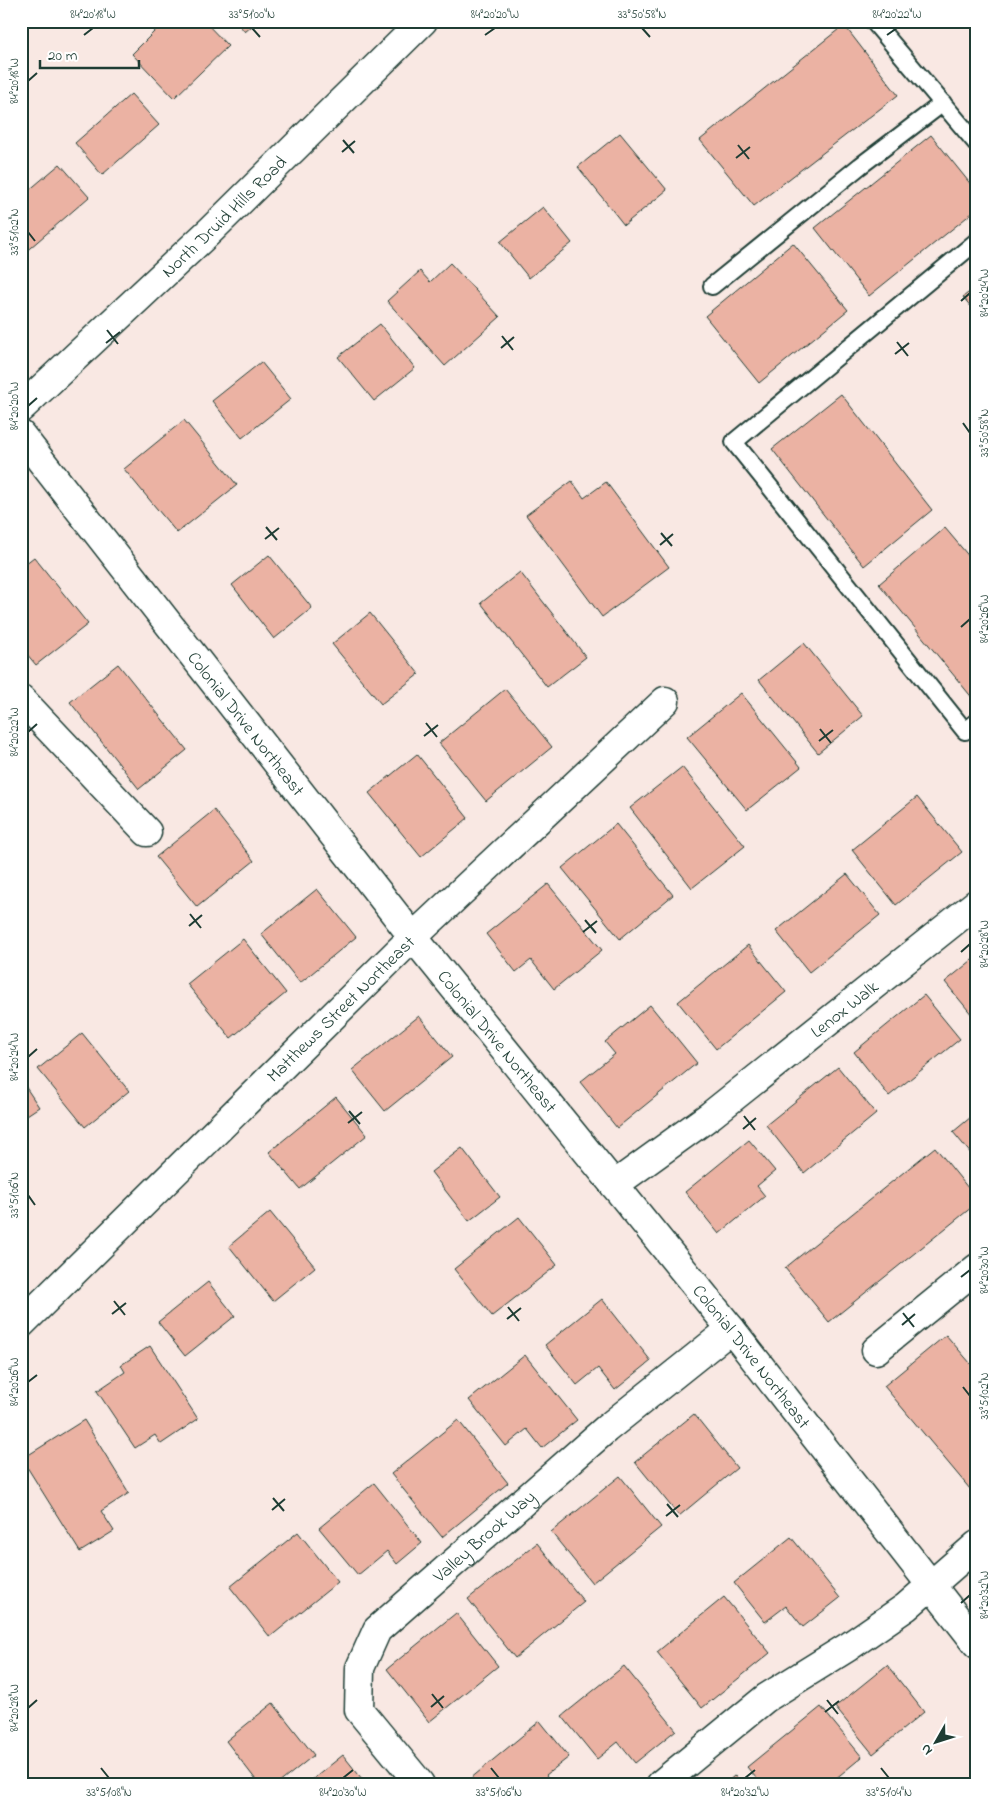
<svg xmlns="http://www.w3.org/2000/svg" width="998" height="1805" font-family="'Indie Flower',sans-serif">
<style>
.building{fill:#ebb2a3;stroke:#1f3d34}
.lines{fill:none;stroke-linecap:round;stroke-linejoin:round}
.service-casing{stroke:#1f3d34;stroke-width:20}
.minor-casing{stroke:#1f3d34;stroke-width:31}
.secondary-casing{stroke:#1f3d34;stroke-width:31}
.service{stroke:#fff;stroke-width:16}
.minor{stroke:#fff;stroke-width:28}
.secondary{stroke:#fff;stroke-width:28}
.ticks{fill:none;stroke:#1f3d34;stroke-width:2}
.labels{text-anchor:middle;stroke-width:4.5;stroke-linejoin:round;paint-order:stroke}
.street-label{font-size:18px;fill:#1f3d34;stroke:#fff}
.neatline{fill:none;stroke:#1f3d34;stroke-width:2}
.ticks-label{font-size:12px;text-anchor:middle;fill:#1f3d34}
</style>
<rect width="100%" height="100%" fill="#f9e8e3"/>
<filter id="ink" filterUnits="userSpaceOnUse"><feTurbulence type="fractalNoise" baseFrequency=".02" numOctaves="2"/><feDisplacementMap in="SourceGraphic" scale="10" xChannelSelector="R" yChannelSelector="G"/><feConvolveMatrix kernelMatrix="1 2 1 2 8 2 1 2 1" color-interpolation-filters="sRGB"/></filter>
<g filter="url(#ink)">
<!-- building -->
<path class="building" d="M165 21H204L228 46 174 98 132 54Z
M236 21H258L245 32Z
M844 25 898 95 754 206 700 140Z
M131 94 159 125 102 175 75 143Z
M620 133 667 190 624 225 578 167Z
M931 135 977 192V209L869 296 815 228Z
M60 164 89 197 23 254 21 197Z
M543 207 572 243 529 278 500 242Z
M793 243 848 310 759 383 705 316Z
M450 263 500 317 445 366 387 301 420 271 430 282Z
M977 286V314L963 297Z
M380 324 415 368 374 401 338 357Z
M261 362 291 399 242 438 212 401Z
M841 394 932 510 864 566 772 449Z
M184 420 237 485 177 533 124 469Z
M572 481 584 498 606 482 669 567 602 617 526 515Z
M945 528 977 566V698L974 700 879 584Z
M269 555 312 608 274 639 232 585Z
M34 557 88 624 36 665 21 647V567Z
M520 572 586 657 547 687 481 603Z
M370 613 419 674 381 704 332 644Z
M804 643 863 716 818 753 759 680Z
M118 664 187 750 139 789 70 702Z
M505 689 552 747 486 801 439 743Z
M741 693 801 767 747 810 687 737Z
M417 754 468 818 421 857 369 793Z
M682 767 745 846 692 888 630 808Z
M917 797 962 852 896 905 852 850Z
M214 810 254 861 197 907 156 857Z
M616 824 673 895 620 939 562 868Z
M847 874 880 915 809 972 776 931Z
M548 884 602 950 554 989 531 960 516 972 486 934Z
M317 889 356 937 300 983 261 934Z
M243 939 286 993 231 1038 187 984Z
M748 945 786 992 716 1049 678 1002Z
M977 956V1021L945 982Z
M924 995 960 1039 889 1096 854 1052Z
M650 1005 697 1063 617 1128 580 1082 615 1054 605 1042Z
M419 1016 452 1057 385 1111 352 1070Z
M82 1033 129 1091 85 1127 38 1069Z
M838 1067 876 1114 804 1173 766 1125Z
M21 1080 39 1107 21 1119Z
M336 1097 367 1135 300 1189 269 1152Z
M977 1112V1161L953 1132Z
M749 1140 775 1171 757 1186 765 1196 719 1234 685 1192Z
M935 1147 977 1199V1203L829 1322 785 1268Z
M462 1148 500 1197 469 1221 431 1172Z
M270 1212 315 1267 273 1301 229 1246Z
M519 1217 557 1265 492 1316 454 1269Z
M208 1282 235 1316 185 1356 158 1322Z
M602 1299 651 1361 615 1390 598 1368 577 1385 545 1345Z
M946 1335 977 1371V1483L970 1489 884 1386Z
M150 1346 198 1419 161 1444 155 1435 135 1448 97 1391 125 1372 121 1365Z
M525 1355 577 1420 542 1448 527 1429 506 1446 469 1400Z
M694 1414 737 1468 679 1516 635 1462Z
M84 1420 129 1493 101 1511 114 1531 80 1552 22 1459Z
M458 1420 508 1483 442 1537 391 1474Z
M620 1476 661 1527 592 1583 551 1532Z
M374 1483 422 1543 397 1564 387 1551 358 1575 319 1528Z
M298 1532 338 1582 270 1637 230 1587Z
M791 1537 840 1598 803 1627 786 1606 765 1622 734 1583Z
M537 1543 584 1602 515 1658 468 1599Z
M724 1597 770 1653 702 1708 657 1652Z
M456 1613 498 1666 429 1722 387 1669Z
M887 1665 924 1712 873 1754 835 1707Z
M624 1666 676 1730 635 1763 618 1742 597 1759 562 1716Z
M273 1703 314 1755 278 1784H259L226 1741Z
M821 1707 862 1757 829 1784H761L747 1767Z
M540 1721 569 1757 546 1775 553 1784H464Z
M343 1755 366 1784H307Z
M735 1775 742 1784H725Z"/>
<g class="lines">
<defs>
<path id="service" d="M873 21 977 144
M977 241 734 442 965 731 977 722
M712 286 860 166 943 103"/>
<g id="minor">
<path id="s1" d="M21 435 413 937 731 1329 977 1644"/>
<path d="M21 699 147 832"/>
<path id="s2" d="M614 1185 711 1115 977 903"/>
<path id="s3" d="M21 1324 413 937 665 701"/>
<path d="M876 1350 977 1268"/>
<path id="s4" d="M420 1784 359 1710 360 1668 377 1630 606 1429 731 1329"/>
<path d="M661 1784 766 1698 848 1647 906 1607 977 1545"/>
</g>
<g id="secondary">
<path id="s5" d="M21 408 211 230 423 21"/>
</g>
</defs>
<!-- service casing -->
<use href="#service" class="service-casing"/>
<!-- minor casing -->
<use href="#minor" class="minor-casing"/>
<!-- secondary casing -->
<use href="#secondary" class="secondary-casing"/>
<!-- service -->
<use href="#service" class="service"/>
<!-- minor -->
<use href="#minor" class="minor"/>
<!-- secondary -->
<use href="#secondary" class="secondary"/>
</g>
</g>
<!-- ticks -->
<path class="ticks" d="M252 28 260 37M642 28 650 37M84 35 93 28M485 35 495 28M887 35 897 28M28 81 37 73M343 140 354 153M738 145 749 159M342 152 355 141M736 158 750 147M28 232 35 241M961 301 970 293M107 330 118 344M502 336 513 350M897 342 908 356M106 343 120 332M501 348 514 337M895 354 909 343M28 406 37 398M963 423 970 433M266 527 277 540M661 533 672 546M265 539 279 528M660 545 673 534M961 627 970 619M426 723 437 737M820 729 831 743M28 732 37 724M424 736 438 725M819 741 833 730M190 914 201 928M585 920 596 933M189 926 202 915M583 932 597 921M961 952 970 944M28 1057 37 1049M349 1111 360 1124M744 1116 755 1130M348 1123 362 1112M743 1129 756 1118M28 1195 35 1205M961 1277 970 1270M114 1301 125 1315M508 1307 519 1321M903 1313 914 1327M112 1314 126 1303M507 1319 521 1308M902 1325 915 1314M28 1382 37 1375M963 1387 970 1396M273 1498 284 1511M667 1504 678 1517M272 1510 285 1499M666 1516 680 1505M961 1603 970 1595M432 1694 443 1708M827 1700 838 1714M431 1707 444 1696M28 1708 37 1700M825 1712 839 1701M101 1768 109 1778M491 1768 499 1778M881 1768 889 1778M343 1778 353 1770M745 1778 755 1770"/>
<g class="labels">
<!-- street labels -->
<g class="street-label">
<text dy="6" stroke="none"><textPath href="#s5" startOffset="279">North Druid Hills Road</textPath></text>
<text dy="6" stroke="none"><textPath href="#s1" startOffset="366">Colonial Drive Northeast</textPath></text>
<text dy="6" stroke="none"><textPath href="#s3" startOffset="449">Matthews Street Northeast</textPath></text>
<text dy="6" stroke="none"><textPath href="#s2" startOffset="290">Lenox Walk</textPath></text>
<text dy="6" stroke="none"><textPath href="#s1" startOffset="771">Colonial Drive Northeast</textPath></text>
<text dy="6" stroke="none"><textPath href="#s1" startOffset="1176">Colonial Drive Northeast</textPath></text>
<text dy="6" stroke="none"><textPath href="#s4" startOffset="322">Valley Brook Way</textPath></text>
</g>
</g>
<!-- margin -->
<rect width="998" height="1805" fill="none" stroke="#fff" stroke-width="55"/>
<!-- north arrow -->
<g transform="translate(936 1742) rotate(231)" stroke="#ffffff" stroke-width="4" paint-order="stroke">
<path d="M0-4L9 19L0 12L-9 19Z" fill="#1f3d34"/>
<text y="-8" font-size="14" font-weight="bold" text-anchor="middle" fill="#1f3d34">N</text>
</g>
<!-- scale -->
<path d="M40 60v8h99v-8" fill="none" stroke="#1f3d34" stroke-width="2.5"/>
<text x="48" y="60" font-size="15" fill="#1f3d34" stroke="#ffffff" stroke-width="4" paint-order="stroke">20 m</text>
<rect x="28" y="28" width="942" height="1750" class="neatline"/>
<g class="ticks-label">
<text x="93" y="18">84°20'18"W</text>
<text x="252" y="18">33°51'00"N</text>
<text x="495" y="18">84°20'20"W</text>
<text x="642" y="18">33°50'58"N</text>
<text x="897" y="18">84°20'22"W</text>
<text transform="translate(14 81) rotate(-90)" y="4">84°20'18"W</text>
<text transform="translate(14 232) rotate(-90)" y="4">33°51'02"N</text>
<text transform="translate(984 293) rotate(-90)" y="4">84°20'24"W</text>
<text transform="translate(14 406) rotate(-90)" y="4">84°20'20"W</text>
<text transform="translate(984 433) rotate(-90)" y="4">33°50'58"N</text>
<text transform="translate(984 619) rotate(-90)" y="4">84°20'26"W</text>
<text transform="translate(14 732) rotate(-90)" y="4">84°20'22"W</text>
<text transform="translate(984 944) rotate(-90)" y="4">84°20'28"W</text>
<text transform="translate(14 1057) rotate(-90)" y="4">84°20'24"W</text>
<text transform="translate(14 1195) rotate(-90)" y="4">33°51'06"N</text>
<text transform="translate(984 1270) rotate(-90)" y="4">84°20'30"W</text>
<text transform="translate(14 1382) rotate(-90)" y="4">84°20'26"W</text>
<text transform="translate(984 1396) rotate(-90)" y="4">33°51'02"N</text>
<text transform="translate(984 1595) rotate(-90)" y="4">84°20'32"W</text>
<text transform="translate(14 1708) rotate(-90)" y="4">84°20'28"W</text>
<text x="109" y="1796">33°51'08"N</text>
<text x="343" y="1796">84°20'30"W</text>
<text x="499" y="1796">33°51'06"N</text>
<text x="745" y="1796">84°20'32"W</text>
<text x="889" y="1796">33°51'04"N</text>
</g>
</svg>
